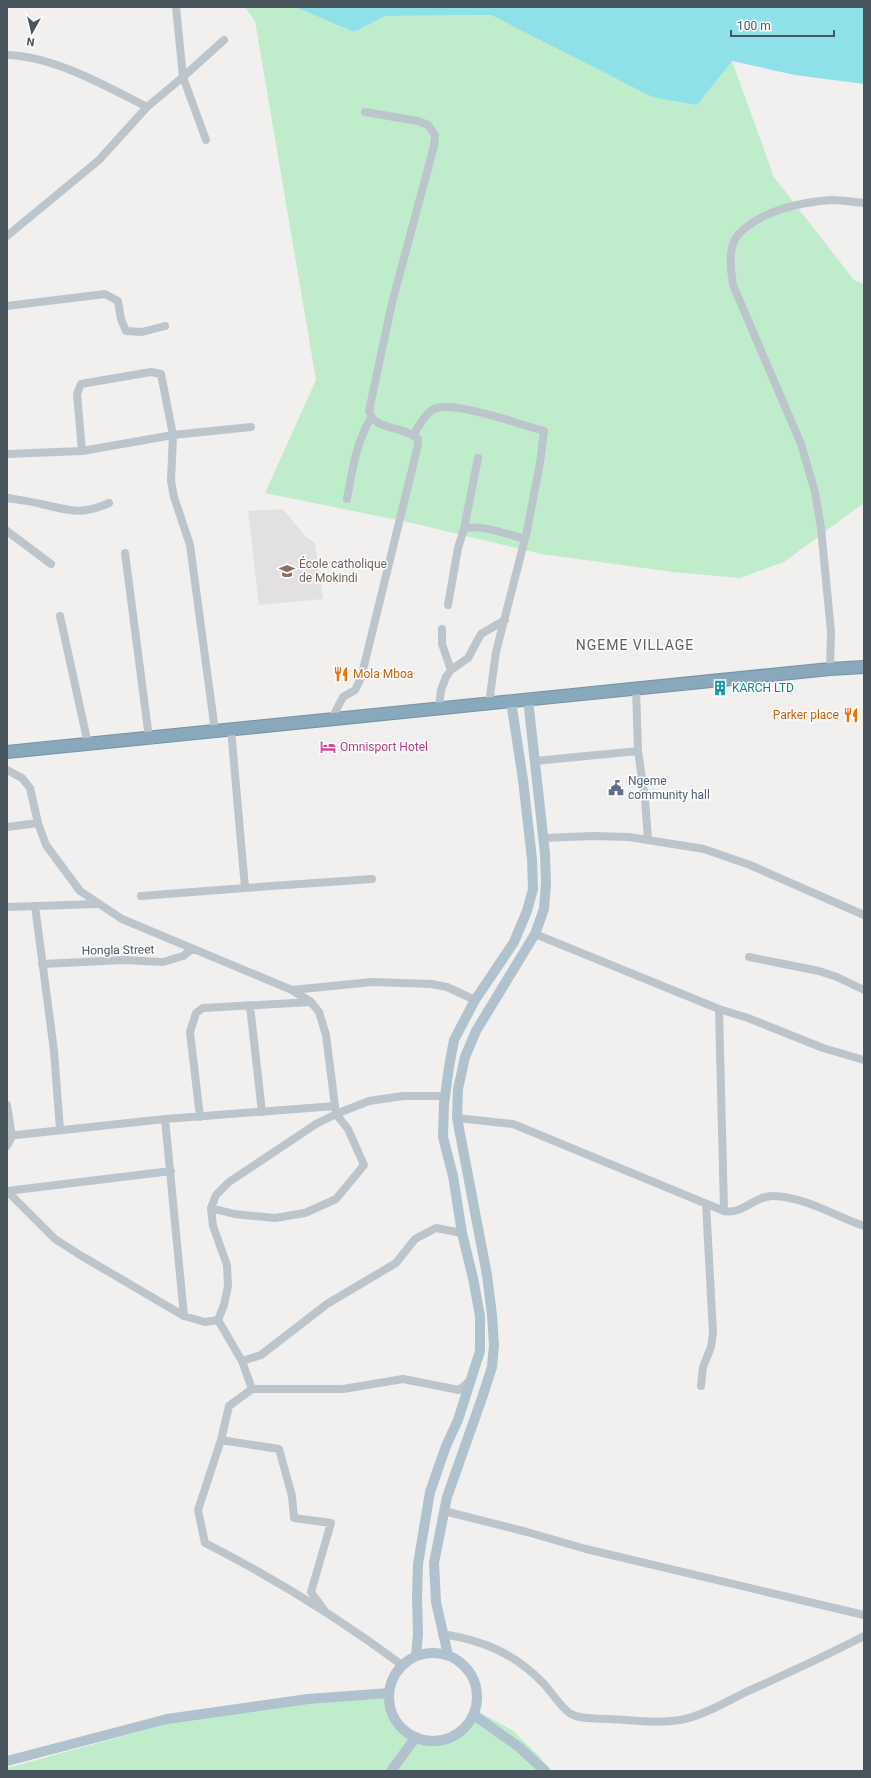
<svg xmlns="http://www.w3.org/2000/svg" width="871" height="1778" font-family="Roboto,sans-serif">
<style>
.education{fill:#e2e0e1}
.green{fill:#bfedcc}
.water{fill:#8ee1e9}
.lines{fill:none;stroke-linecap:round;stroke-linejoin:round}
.highway-casing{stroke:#7493a8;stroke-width:14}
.minor{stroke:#bbc5cb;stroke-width:8}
.major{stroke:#b0c2cd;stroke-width:10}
.highway{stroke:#89a8bc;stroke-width:12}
.labels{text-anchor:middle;stroke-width:3;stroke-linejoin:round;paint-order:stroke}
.education-label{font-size:12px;fill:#785e54;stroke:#fff;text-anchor:start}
.food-label{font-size:12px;fill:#c56008;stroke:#fff;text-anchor:start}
.culture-label{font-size:12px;fill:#0d838f;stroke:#fff;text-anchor:start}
.hotel-label{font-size:12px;fill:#b23c85;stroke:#fff;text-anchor:start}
.service-label{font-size:12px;fill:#4e5e75;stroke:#fff;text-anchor:start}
.street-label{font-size:12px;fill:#48555c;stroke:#fff}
.quarter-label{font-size:14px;letter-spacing:1px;fill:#5c6064;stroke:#fff}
</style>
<rect width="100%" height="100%" fill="#f2efef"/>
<!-- education -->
<path class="education" d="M283 509 306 537 315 543 323 599 259 605 248 511Z"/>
<!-- green -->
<path class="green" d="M245 7H295L354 32 385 16 491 15 652 97 732 61 774 177 854 280 864 284V503L784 562 740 578 673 572 541 554 412 523 265 493 316 380 255 21Z
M309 1698H385C389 1753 460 1763 479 1712L512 1730 537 1754 552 1771H7V1768L215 1711Z"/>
<!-- water -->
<path class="water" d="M295 7H864V84L795 75 732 61 697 105 652 97 491 15 385 16 354 32Z"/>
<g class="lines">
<defs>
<path id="highway" d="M7 752 830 669 864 667"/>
</defs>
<!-- highway casing -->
<use href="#highway" class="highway-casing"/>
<!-- minor -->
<path class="minor" d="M176 7 183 77
M7 55C53 56 106 86 147 107L99 160 7 236
M183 77 224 40
M147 107 183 77 206 140
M7 306 105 294 118 301 121 319 126 331 142 332 165 326
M413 435C418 428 426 412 434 409 454 400 521 425 544 431L540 463 527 531 496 652 489 703
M82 451 77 394 81 384 151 372 161 374 173 435 171 481 174 497 190 545 215 731
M7 454 82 451 173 435 251 427
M7 498C18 500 30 501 41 504 69 510 81 516 109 503
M347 499C352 472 356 442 371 418
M464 529 478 458
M7 531 51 564
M125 553 149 738
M448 605 458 548 464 529C478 523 510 535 525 539
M60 616 88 744
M442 629V644L451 670
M830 669 831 632 821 528 815 492 801 444 733 285C731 270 727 248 738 235 759 211 801 202 831 200 841 200 853 202 864 203
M636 688 638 751 645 799 648 840
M439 708 441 690 446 677 451 670 468 658 481 634 505 620
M332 718 343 697 355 690 361 678 418 445V439C402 424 375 432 369 411L392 303 434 146 435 135 428 125 418 121 365 112
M231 729 245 888 372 879
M535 761 638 751
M7 770 22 778 30 788 38 823 46 845 80 891 122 919 292 990 311 1002 319 1012 326 1035 336 1114 348 1129 364 1165 336 1199 305 1213 275 1218 234 1214 211 1208
M7 827 38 823
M543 838 593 836 629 837 704 849 750 865 864 915
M141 896 245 888
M35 906 54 1051 60 1130
M7 907 97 904
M535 934 719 1009 748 1018 823 1048 864 1060
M749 957 819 971 837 977 864 990
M42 964 124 960 163 962 183 956 192 949
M292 990 372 982 432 984 447 987 475 1000
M250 1006 262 1112
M719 1009 724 1211
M7 1105 12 1136 7 1146
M200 1117 190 1032 196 1013 203 1008 311 1002
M457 1118 513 1124 724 1211C742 1215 756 1195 773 1196 806 1197 834 1216 864 1226
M165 1119 184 1316
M7 1136 165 1119 335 1106
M7 1191 55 1239 80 1255 184 1316 205 1322 218 1320
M7 1191 171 1171
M218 1320 224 1305 228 1286 227 1265 213 1226 211 1208 216 1195 229 1182 316 1124 336 1114 369 1101 403 1096H445
M218 1320 242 1361 252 1389 229 1406 221 1440
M242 1361 261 1355 327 1304 396 1263 415 1239 436 1228 462 1233
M701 1386 703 1367 711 1347 713 1333 706 1204
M252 1389H343L403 1379 459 1390 472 1379
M444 1511 527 1532 586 1549 864 1615
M325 1611 311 1592 331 1523 294 1518 292 1496 279 1449 221 1440 198 1510 205 1543C274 1578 340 1619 402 1665
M442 1634C482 1640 514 1653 543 1683 551 1691 562 1709 571 1714 582 1720 598 1718 610 1719 633 1720 657 1724 680 1720 702 1716 726 1702 746 1692 786 1674 826 1656 864 1636"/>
<!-- major -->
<path class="major" d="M389 1697a44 44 0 1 1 88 0a44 44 0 1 1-88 0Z
M448 1655 436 1602 434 1563 447 1497 482 1398 492 1367 494 1345 492 1315 487 1275 457 1118 458 1089 465 1057 476 1031 535 934 544 909 546 883 545 854 528 699
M416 1656 418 1634 417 1597 418 1564 430 1492 446 1446 458 1420 480 1351V1316L473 1278 462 1233 453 1176 443 1137 444 1104 449 1067 454 1040 475 1000 514 942 527 911 533 889 532 859 523 780 511 701
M474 1715 519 1747 545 1771
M7 1761 167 1719 308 1699 389 1693
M391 1771 416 1737"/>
<!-- highway -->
<use href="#highway" class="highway"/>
</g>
<!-- icons -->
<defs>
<symbol id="school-bare" viewBox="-9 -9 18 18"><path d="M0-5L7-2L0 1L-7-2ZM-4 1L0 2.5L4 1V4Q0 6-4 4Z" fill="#8d6e63" stroke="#fff" stroke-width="2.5" paint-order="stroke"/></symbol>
<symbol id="restaurant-bare" viewBox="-9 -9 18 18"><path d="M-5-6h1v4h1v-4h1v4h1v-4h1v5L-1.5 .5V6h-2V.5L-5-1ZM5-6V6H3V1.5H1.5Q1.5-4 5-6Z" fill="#e8710a" stroke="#fff" stroke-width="2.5" paint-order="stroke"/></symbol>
<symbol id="building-bare" viewBox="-9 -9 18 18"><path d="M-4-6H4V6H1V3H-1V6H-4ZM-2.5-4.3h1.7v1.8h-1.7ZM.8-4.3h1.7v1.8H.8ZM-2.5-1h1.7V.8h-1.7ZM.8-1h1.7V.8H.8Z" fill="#0f9aa8" stroke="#fff" stroke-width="2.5" paint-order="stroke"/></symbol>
<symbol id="hotel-bare" viewBox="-9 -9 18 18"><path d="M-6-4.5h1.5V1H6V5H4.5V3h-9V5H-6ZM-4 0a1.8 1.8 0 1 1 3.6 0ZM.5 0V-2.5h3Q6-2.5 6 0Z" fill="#d1479c" stroke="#fff" stroke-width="2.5" paint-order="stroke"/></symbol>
<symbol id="civic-bare" viewBox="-9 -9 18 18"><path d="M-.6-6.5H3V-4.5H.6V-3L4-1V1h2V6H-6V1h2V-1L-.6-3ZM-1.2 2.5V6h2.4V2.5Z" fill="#5c6f8a" stroke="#fff" stroke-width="2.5" paint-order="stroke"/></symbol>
</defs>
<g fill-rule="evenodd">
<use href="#school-bare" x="276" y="560" width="22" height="22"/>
<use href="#restaurant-bare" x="330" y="663" width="22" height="22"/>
<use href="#building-bare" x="709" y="677" width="22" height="22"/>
<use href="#restaurant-bare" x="840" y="704" width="22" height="22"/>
<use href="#hotel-bare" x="317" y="736" width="22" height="22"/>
<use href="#civic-bare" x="605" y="777" width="22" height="22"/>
</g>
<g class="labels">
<!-- education labels -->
<g class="education-label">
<text x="299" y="568">École catholique<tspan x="299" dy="14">de Mokindi</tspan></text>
</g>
<!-- food labels -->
<g class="food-label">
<text x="353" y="678">Mola Mboa</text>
<text x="839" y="719" text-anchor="end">Parker place</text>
</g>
<!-- culture labels -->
<g class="culture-label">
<text x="732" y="692">KARCH LTD</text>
</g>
<!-- hotel labels -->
<g class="hotel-label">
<text x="340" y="751">Omnisport Hotel</text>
</g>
<!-- service labels -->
<g class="service-label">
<text x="628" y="785">Ngeme<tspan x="628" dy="14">community hall</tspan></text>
</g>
<!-- street labels -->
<g class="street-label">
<text transform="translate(118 950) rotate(-1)" y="4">Hongla Street</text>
</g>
<!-- quarter labels -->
<g class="quarter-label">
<text x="635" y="650">NGEME VILLAGE</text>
</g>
</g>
<!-- border -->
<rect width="871" height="1778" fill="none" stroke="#48555c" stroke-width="16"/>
<!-- north arrow -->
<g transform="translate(32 32) rotate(188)" stroke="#ffffff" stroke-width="3" paint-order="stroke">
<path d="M0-3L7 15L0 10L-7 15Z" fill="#48555c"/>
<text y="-6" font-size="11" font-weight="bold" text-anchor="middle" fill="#48555c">N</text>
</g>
<!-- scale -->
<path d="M731 30v6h103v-6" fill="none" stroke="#48555c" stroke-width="2"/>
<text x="737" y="30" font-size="12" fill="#48555c" stroke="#ffffff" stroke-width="3" paint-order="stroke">100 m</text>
</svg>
